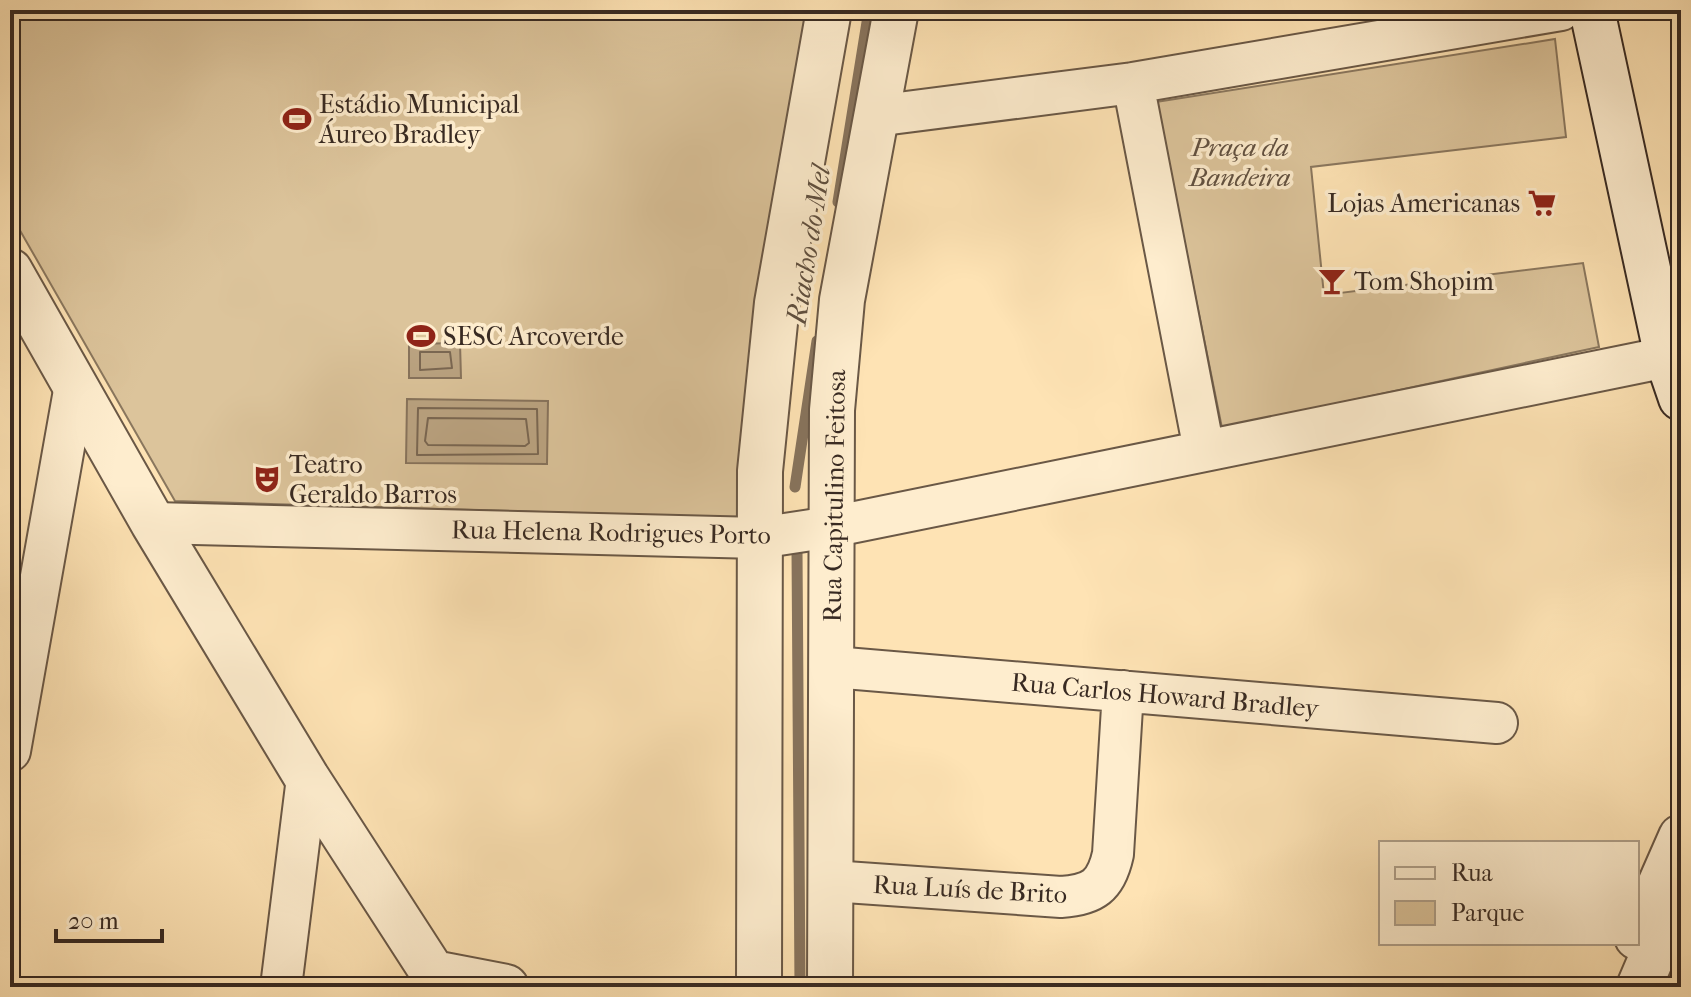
<svg xmlns="http://www.w3.org/2000/svg" width="1691" height="997" font-family="'IM FELL French Canon',serif">
<style>
.green{fill:#dcc49b;stroke:#8a775e;stroke-width:2}
.water{fill:#bba482;stroke:#87735c;stroke-width:2}
.lines{fill:none;stroke-linecap:round;stroke-linejoin:round}
.shore{stroke:#7a6752;stroke-width:2}
.stream{stroke:#87735c;stroke-width:11}
.minor-casing{stroke:#6a5846;stroke-width:44}
.tertiary-casing{stroke:#6a5846;stroke-width:48}
.secondary-casing{stroke:#382a22;stroke-width:48}
.minor{stroke:#feedce;stroke-width:40}
.tertiary{stroke:#feedce;stroke-width:44}
.secondary{stroke:#feedce;stroke-width:44}
.labels{text-anchor:middle;stroke-width:7;stroke-linejoin:round;paint-order:stroke}
.poi-label{font-size:26px;fill:#382a22;stroke:#feedce;text-anchor:start}
.park-label{font-size:26px;font-style:italic;fill:#615040;stroke:#feedce}
.street-label{font-size:26px;fill:#382a22;stroke:#feedce}
.water-label{font-size:28px;font-style:italic;fill:#5f4f3f;stroke:#feedce}
</style>
<rect width="100%" height="100%" fill="#fee3b4"/>
<filter id="stains"><feTurbulence type="fractalNoise" baseFrequency=".0025" numOctaves="4"/><feColorMatrix values="0 0 0 0 .2 0 0 0 0 .09 0 0 0 0 .02 0 0 0 .5 -.17"/></filter>
<radialGradient id="worn" r=".72"><stop offset=".6" stop-color="#630" stop-opacity="0"/><stop offset="1" stop-color="#630" stop-opacity=".3"/></radialGradient>
<!-- green -->
<path class="green" d="M10 10H810L740 518 175 501 10 213Z
M1669 10H1681V76Z
M1555 39 1566 137 1311 167 1324 295 1583 263 1599 347 1222 428 1156 102Z"/>
<!-- water -->
<path class="water" d="M460 343 461 378H409V344Z
M407 399 548 401 547 464 406 463Z"/>
<g class="lines">
<!-- shore -->
<path class="shore" d="M420 352H450L452 368 420 370Z
M418 408 537 409 538 454 417 455Z
M428 418 526 419 529 443 525 446 428 445 425 441Z"/>
<!-- stream -->
<path class="stream" d="M838 202 869 10
M795 487 817 341
M797 551 800 987"/>
<defs>
<path id="minor" d="M1133 83 1204 450
M875 116 1133 83 1561 10
M153 523 759 538 831 527 1667 357
M833 667 1497 723
M10 751 75 385
M831 881 1061 897C1093 895 1106 886 1113 854L1123 691
M281 987 307 778"/>
<path id="tertiary" d="M10 271 153 523 307 778 442 987
M1637 937 1681 837
M434 973 506 987
M759 987 760 471 777 303 829 10
M830 987 832 410 842 300 896 10
M1639 987 1671 912"/>
<path id="secondary" d="M1592 10 1667 357 1681 398"/>
</defs>
<!-- minor casing -->
<use href="#minor" class="minor-casing"/>
<!-- tertiary casing -->
<use href="#tertiary" class="tertiary-casing"/>
<!-- secondary casing -->
<use href="#secondary" class="secondary-casing"/>
<!-- minor -->
<use href="#minor" class="minor"/>
<!-- tertiary -->
<use href="#tertiary" class="tertiary"/>
<!-- secondary -->
<use href="#secondary" class="secondary"/>
</g>
<!-- icons -->
<defs>
<symbol id="stadium-bare" viewBox="-9 -9 18 18"><path d="M0-5a6.5 5 0 1 0 0 10a6.5 5 0 1 0 0-10ZM-3.5-1.8h7v3.6h-7Z" fill="#8f2418" stroke="#feedce" stroke-width="2.5" paint-order="stroke"/></symbol>
<symbol id="supermarket-bare" viewBox="-9 -9 18 18"><path d="M-6-5.5h2.5l.6 2H6L4.5 2H-2.5L-4.4-4H-6ZM-1.5 3.2a1.3 1.3 0 1 0 .1 0ZM3 3.2a1.3 1.3 0 1 0 .1 0Z" fill="#8f2418" stroke="#feedce" stroke-width="2.5" paint-order="stroke"/></symbol>
<symbol id="bar-bare" viewBox="-9 -9 18 18"><path d="M-6-5H6L.8 .8V4.5H3.5V6h-7V4.5H-.8V.8Z" fill="#8f2418" stroke="#feedce" stroke-width="2.5" paint-order="stroke"/></symbol>
<symbol id="theatre-bare" viewBox="-9 -9 18 18"><path d="M-5-5.5Q0-4 5-5.5V0Q5 5 0 6Q-5 5-5 0ZM-3.3-2.5H-1v1.5H-3.3ZM1-2.5H3.3v1.5H1ZM-2.8 1Q0 5.5 2.8 1Z" fill="#8f2418" stroke="#feedce" stroke-width="2.5" paint-order="stroke"/></symbol>
</defs>
<g fill-rule="evenodd">
<use href="#stadium-bare" x="277" y="99" width="40" height="40"/>
<use href="#supermarket-bare" x="1522" y="183" width="40" height="40"/>
<use href="#bar-bare" x="1312" y="261" width="40" height="40"/>
<use href="#stadium-bare" x="401" y="316" width="40" height="40"/>
<use href="#theatre-bare" x="247" y="459" width="40" height="40"/>
</g>
<g class="labels">
<!-- poi labels -->
<g class="poi-label">
<text x="319" y="113">Estádio Municipal<tspan x="319" dy="30">Áureo Bradley</tspan></text>
<text x="1520" y="212" text-anchor="end">Lojas Americanas</text>
<text x="1354" y="290">Tom Shopim</text>
<text x="443" y="345">SESC Arcoverde</text>
<text x="289" y="473">Teatro<tspan x="289" dy="30">Geraldo Barros</tspan></text>
</g>
<!-- park labels -->
<g class="park-label">
<text x="1240" y="156">Praça da<tspan x="1240" dy="30">Bandeira</tspan></text>
</g>
<!-- street labels -->
<g class="street-label">
<text transform="translate(834 496) rotate(-89)" y="9">Rua Capitulino Feitosa</text>
<text transform="translate(611 532) rotate(1)" y="9">Rua Helena Rodrigues Porto</text>
<text transform="translate(1165 695) rotate(5)" y="9">Rua Carlos Howard Bradley</text>
<text transform="translate(970 889) rotate(3)" y="9">Rua Luís de Brito</text>
</g>
<!-- water labels -->
<g class="water-label">
<text transform="translate(808 245) rotate(-81)" y="10">Riacho do Mel</text>
</g>
</g>
<!-- margin -->
<rect width="1691" height="997" fill="none" stroke="#fee3b4" stroke-width="40"/>
<rect x="12" y="12" width="1667" height="973" fill="none" stroke="#382a22" stroke-width="4"/>
<rect x="20" y="20" width="1651" height="957" fill="none" stroke="#382a22" stroke-width="2"/>
<!-- legend -->
<rect x="1379" y="841" width="260" height="104" fill="#feedce" stroke="#af9f89" stroke-width="2"/>
<rect x="1395" y="867" width="40" height="12" fill="#feedce" stroke="#af9f89" stroke-width="2"/>
<text x="1451" y="881" font-size="24" fill="#382a22">Rua</text>
<rect x="1395" y="901" width="40" height="24" fill="#dcc49b" stroke="#af9f89" stroke-width="2"/>
<text x="1451" y="921" font-size="24" fill="#382a22">Parque</text>
<!-- scale -->
<path d="M56 929v12h106v-12" fill="none" stroke="#382a22" stroke-width="4"/>
<text x="68" y="929" font-size="24" fill="#382a22" stroke="#feedce" stroke-width="6" paint-order="stroke">20 m</text>
<rect width="100%" height="100%" filter="url(#stains)"/>
<rect width="100%" height="100%" fill="url(#worn)"/>
</svg>
